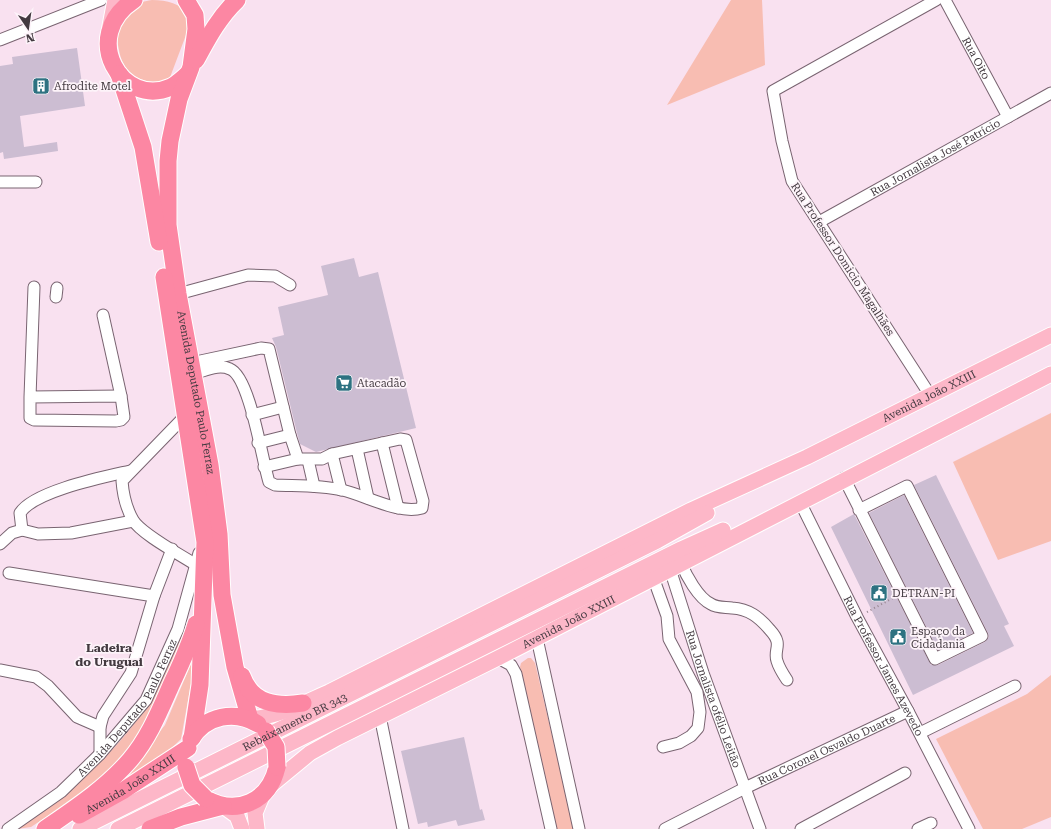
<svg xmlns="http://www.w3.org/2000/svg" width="1051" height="829" font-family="'Roboto Serif',serif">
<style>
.green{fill:#f8bdb2}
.building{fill:#ccbdd2}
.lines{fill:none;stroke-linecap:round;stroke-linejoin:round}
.minor-casing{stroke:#796471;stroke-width:13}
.major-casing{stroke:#fff;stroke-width:17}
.highway-casing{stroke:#fff;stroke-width:19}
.path{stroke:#968690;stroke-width:2;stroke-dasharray:1 3;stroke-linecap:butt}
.minor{stroke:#fff;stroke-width:11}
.major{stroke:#fdb7c8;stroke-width:15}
.highway{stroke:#fc87a3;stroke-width:17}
.highway-bridge-casing{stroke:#fff;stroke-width:19;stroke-linecap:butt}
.highway-bridge{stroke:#fc87a3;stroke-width:17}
.labels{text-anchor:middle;stroke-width:3.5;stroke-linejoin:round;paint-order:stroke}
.street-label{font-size:11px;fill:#433a40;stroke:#fdf3f9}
.poi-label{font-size:11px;fill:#433a40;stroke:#fdf3f9;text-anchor:start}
.neighbourhood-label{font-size:12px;font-weight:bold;fill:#433a40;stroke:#fdf3f9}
</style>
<rect width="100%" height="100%" fill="#f9e1f0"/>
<!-- green -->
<path class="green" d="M152 0C168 0 179 3 191 16L189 27 169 80C145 87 123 75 119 50 118 44 116 37 118 32 119 28 122 24 124 21 127 14 132 6 140 3 143 1 148 1 152 0Z
M731 0H762L765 65 667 105Z
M1051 413V541L998 560 953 462Z
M190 607 176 659 137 738 124 755 64 813 49 815 31 827 17 829C69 791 124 750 155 691 169 664 179 635 190 607Z
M197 650 181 739 147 772 114 790 165 725Z
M528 658H531L535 663 574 829H557L520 667 521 663Z
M1051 675V817L1022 829H983L936 739 1027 694Z"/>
<!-- building -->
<path class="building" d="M77 48 85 106 20 116 24 147 57 142 58 151 4 159 3 152 0 153V66L13 64 12 57Z
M354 258 359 277 378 272 416 428 316 452 300 444 297 433 276 347 272 338 284 335 278 307 328 295 321 266Z
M936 475 1009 624 1004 626 1014 646 913 695 831 527 854 514 855 516 931 665H938L985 642 989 637 988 633 914 485Z
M904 495 973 633 938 650 869 513Z
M464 737 480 810 482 809 485 820 458 826 456 820 428 827 427 822 418 824 401 751Z"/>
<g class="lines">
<defs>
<g id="minor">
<path id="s1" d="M945 0 1008 117"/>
<path d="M0 40 101 0"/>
<path d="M0 182H36"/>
<path id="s2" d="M819 222 1051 93"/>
<path d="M178 294 248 275 275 276 290 285"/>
<path d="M56 297 57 288"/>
<path d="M103 315 121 396"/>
<path d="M191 363 261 348 269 349 290 435 298 459H322L332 454 400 439 406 440 423 501 422 508C399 515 365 495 342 490 320 485 297 486 275 485L269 482C262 460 250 377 230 369 219 364 205 370 194 374"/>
<path d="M930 395 792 181 782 141 773 91 936 0"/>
<path d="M30 397V418L34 420 116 421 121 420 124 417 121 396 30 397 34 287"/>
<path d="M186 415 122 481C123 494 126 508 133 520 141 534 181 555 196 565"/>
<path d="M252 415 283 407"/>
<path d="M258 443 290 435"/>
<path d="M382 443 398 508"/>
<path d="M357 449 368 498"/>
<path d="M332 454 341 490"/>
<path d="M308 460 314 486"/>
<path d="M264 467 298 459"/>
<path d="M844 478 935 659 982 636 907 486 859 510"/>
<path id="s3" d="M800 502 857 617 908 711 969 829"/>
<path d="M22 530 20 513C34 491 104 477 130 471"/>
<path d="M0 544 12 533 22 530 38 534 71 533 133 521"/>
<path d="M681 563C686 575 698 598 711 604 717 608 725 607 732 608 749 609 759 617 770 630 784 645 773 649 777 661 779 668 783 674 787 680"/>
<path id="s4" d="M670 569 703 673 760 829"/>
<path d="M9 573 154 596"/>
<path d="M653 577 667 616 669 639 697 692 700 712 698 728 691 736 679 743 663 747"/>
<path d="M540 636 538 643 579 829"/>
<path d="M498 658 511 665 516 674 551 829"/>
<path d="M0 670 36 677 48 686 77 717 100 727"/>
<path d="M380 716 403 829"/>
<path d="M920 733 1015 686"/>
<path d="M100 754V727L103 716 131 673 154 596 172 549"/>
<path id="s5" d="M8 829 61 792 100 754 146 700 178 629 199 553"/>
<path id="s6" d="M665 829 745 788 908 711"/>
<path d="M801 829 905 773"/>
<path d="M918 829 931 823"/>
</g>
<g id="major">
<path d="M110 26 115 0"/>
<path id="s7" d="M250 719C278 717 304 703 329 692L691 510 807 457 1051 335"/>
<path id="s8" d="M270 786 310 753 337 738 498 658 1051 374"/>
<path d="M223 806 237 816 242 829"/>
<path id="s9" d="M80 829 657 541 707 513"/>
<path d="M118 829 681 549 723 530"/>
<path d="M257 829 255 813 263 794"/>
</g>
<g id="highway">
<path d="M134 0C79 36 122 109 171 87 177 84 183 78 188 74"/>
<path id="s10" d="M186 0 195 15 196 29 191 67 179 99 170 141 168 161V225L178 294 210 465 219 534 222 595 235 667 250 719"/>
<path d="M196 60C208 38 219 17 237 0"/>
<path d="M119 74 143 147 159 242"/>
<path d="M164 277 205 542 200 685 192 738"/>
<path d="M242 676C252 704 277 707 303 703"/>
<path d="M191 739C206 715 235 710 258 724"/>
<path d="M206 799C237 816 269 802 277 767"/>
<path id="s11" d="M79 815 124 790 188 748"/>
<path d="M45 829C74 809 106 788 130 760 149 738 160 710 172 683 181 664 190 645 196 624"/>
<path d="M150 829 181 817 223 806"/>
</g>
</defs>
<!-- minor casing -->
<use href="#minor" class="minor-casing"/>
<!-- major casing -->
<use href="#major" class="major-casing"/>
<!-- highway casing -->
<use href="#highway" class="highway-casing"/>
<!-- path -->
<path class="path" d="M867 612 893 598"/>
<!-- minor -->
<use href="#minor" class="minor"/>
<!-- major -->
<use href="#major" class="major"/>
<!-- highway -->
<use href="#highway" class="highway"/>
<defs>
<path id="highway-bridge" d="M266 731 276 747 277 767
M186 767 192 785 206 799"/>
</defs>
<!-- highway-bridge casing -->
<use href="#highway-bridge" class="highway-bridge-casing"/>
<!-- highway-bridge -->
<use href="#highway-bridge" class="highway-bridge"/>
</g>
<!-- icons -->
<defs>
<symbol id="building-square" viewBox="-11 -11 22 22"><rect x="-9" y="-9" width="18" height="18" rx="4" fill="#2d7281" stroke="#fdf3f9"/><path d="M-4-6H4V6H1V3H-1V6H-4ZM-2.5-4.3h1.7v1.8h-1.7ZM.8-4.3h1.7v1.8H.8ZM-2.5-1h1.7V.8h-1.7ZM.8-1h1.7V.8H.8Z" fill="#fff"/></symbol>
<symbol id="supermarket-square" viewBox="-11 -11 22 22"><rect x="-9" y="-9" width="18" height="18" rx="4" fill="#2d7281" stroke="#fdf3f9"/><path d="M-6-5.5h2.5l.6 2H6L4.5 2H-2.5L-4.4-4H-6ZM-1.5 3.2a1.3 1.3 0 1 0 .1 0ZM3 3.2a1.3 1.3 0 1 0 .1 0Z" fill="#fff"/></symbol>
<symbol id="civic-square" viewBox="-11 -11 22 22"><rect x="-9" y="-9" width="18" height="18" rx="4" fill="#2d7281" stroke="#fdf3f9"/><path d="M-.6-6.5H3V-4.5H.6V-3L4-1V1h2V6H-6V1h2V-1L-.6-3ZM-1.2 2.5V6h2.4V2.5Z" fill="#fff"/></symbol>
</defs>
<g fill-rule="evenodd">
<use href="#building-square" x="31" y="76" width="20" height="20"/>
<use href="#supermarket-square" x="334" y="373" width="20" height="20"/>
<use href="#civic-square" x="869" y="583" width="20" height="20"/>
<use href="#civic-square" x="888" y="627" width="20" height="20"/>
</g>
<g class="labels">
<!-- street labels -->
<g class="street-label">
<text dy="4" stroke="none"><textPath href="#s1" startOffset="66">Rua Oito</textPath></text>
<text dy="4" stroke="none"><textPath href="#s2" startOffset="133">Rua Jornalista José Patrício</textPath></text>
<text transform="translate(843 259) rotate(57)" y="4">Rua Professor Domicio Magalhães</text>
<text dy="4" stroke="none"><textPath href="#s10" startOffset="401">Avenida Deputado Paulo Ferraz</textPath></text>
<text dy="4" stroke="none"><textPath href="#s7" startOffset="753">Avenida João XXIII</textPath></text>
<text dy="4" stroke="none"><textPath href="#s8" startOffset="342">Avenida João XXIII</textPath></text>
<text dy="4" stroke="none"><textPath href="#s3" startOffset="184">Rua Professor James Azevedo</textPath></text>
<text dy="4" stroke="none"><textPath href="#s4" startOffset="137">Rua Jornalista ofélio Leitão</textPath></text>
<text dy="4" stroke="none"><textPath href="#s5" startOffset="173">Avenida Deputado Paulo Ferraz</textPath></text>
<text dy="4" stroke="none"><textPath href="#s9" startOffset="240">Rebaixamento BR 343</textPath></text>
<text dy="4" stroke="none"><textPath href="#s6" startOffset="180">Rua Coronel Osvaldo Duarte</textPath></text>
<text dy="4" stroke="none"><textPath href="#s11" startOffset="60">Avenida João XXIII</textPath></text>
</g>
<!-- poi labels -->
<g class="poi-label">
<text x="54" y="90">Afrodite Motel</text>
<text x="357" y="387">Atacadão</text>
<text x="892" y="597">DETRAN-PI</text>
<text x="911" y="635">Espaço da<tspan x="911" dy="13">Cidadania</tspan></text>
</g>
<!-- neighbourhood labels -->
<g class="neighbourhood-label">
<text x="109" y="652">Ladeira<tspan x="109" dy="14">do Uruguai</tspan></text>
</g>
</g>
<!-- north arrow -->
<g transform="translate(28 28) rotate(167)" stroke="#fdf3f9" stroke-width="3" paint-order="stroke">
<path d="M0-3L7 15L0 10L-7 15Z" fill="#433a40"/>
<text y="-6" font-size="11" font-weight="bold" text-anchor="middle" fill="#433a40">N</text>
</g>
</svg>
